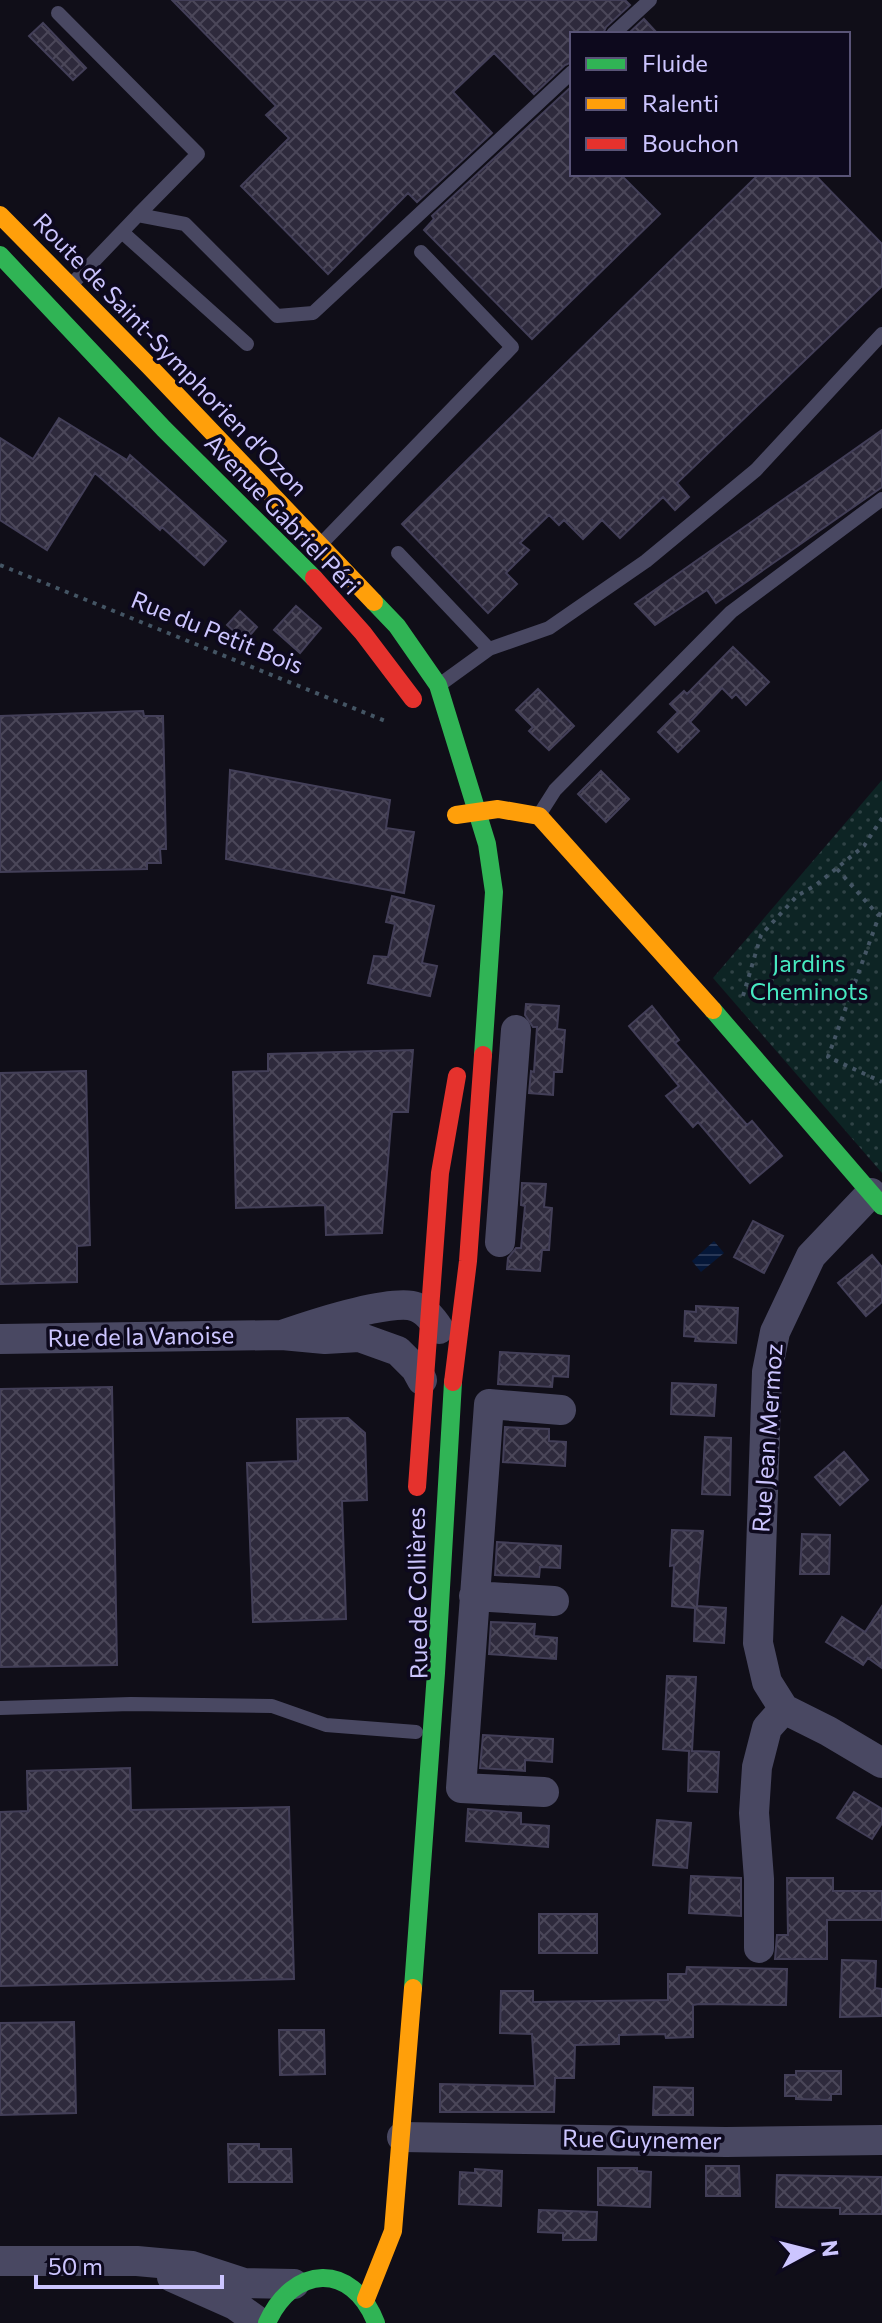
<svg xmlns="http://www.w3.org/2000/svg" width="882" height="2323" font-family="Commissioner,sans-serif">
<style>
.garden{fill:url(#garden-dots)}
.water{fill:url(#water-rules)}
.building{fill:url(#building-cross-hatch);stroke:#433f58;stroke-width:2}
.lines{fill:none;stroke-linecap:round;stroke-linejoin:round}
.path{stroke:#445564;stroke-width:4;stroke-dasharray:4 6;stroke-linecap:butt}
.lane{stroke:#494862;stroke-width:14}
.street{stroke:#494862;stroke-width:30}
.fast{stroke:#30b455;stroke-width:18}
.slow{stroke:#ff9f0a;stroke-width:18}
.jam{stroke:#e5322d;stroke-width:18}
.labels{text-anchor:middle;stroke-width:7;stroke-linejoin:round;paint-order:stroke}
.street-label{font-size:24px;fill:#ccc5ff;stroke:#0d091d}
.park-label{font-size:24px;fill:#47e9c1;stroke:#0d091d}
</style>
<defs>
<pattern id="garden-dots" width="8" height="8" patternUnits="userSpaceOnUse" patternTransform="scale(2)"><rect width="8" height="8" fill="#0d2424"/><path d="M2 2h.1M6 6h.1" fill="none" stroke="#2f4245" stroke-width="1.8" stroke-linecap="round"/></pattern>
<pattern id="water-rules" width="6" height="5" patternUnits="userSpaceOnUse" patternTransform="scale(2)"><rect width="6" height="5" fill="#051738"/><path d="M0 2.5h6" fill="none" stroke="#283756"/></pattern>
<pattern id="building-cross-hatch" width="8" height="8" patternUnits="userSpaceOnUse" patternTransform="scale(2)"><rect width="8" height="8" fill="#2e2a3c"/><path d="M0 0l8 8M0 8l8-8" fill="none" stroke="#4b4759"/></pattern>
</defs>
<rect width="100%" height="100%" fill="#100e18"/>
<!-- garden -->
<path class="garden" d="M882 780V1173L713 978Z"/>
<!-- water -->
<path class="water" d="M714 1241 724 1253 701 1272 692 1261Z"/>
<!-- building -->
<path class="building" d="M172 0H625L630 5 606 27 603 34H572V62L565 65 534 94 494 53 453 92 492 133 417 202 408 193 328 274 241 186 289 138 266 115 276 106Z
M644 19 658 34H628Z
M43 23 86 68 73 80 29 36Z
M572 86V174H620L660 214 532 339 424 230 434 219 432 216Z
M759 174H814L882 244V286L677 483 689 497 675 510 663 497 620 538 602 520 583 539 564 520 559 525 549 515 520 543 529 550 506 573 517 584 488 613 402 524Z
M59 418 127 460 130 455 226 541 204 565 162 527 160 530 95 473 47 550 0 520V438L33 459Z
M882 430V487L716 603 707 590 655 625 635 604Z
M296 606 321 628 300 653 274 630Z
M240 611 257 627 245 641 227 625Z
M733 647 769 682 746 705 736 694 732 698 722 688 690 722 699 731 678 752 658 732 678 712 670 704 684 691 687 694Z
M538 689 574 726 549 750 529 731 533 727 516 710Z
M143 711 144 716H163L166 849H160L161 863H147V869L0 872V716Z
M230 770 390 800 386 828 414 832 404 893 226 859Z
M601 771 629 799 606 822 578 794Z
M392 896 434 906 422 963 437 966 430 996 368 983 374 956 388 957 395 924 386 922Z
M526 1004 559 1006 557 1029 565 1030 562 1072H554L553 1095 529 1093 531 1071 534 1072 537 1027H533L525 1015Z
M652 1006 679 1040 675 1043 747 1125 752 1121 782 1156 750 1183 698 1122 693 1127 666 1096 679 1086 629 1026Z
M413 1050 408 1112H392L382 1233 326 1235 325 1205 236 1208 233 1072 268 1071V1054Z
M86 1071 90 1245 77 1246V1282L0 1284V1073Z
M522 1183 546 1184 544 1207 552 1208 549 1250H542L540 1271 507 1269 508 1258 516 1248H521L525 1206 521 1205Z
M753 1221 783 1236 764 1273 734 1257Z
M872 1255 882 1267V1302L866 1316 838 1283Z
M696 1306 738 1308 736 1343 695 1341 696 1337 684 1336 685 1311 696 1312Z
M500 1352 569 1356 568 1377 553 1376 552 1387 498 1384Z
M672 1383 716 1385 714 1416 671 1414Z
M112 1387 117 1665 0 1667V1389Z
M348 1418 365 1433 367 1500 342 1501 346 1619 253 1622 247 1463 298 1461 297 1419Z
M505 1427 549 1429V1441L566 1442 565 1466 503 1462Z
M705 1437 731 1438 730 1495 702 1494Z
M844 1452 868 1480 840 1505 815 1477Z
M672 1530 703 1531 697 1606 726 1608 724 1643 694 1641 695 1608 672 1606 674 1565 670 1566Z
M802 1534 830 1535 829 1574H800Z
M497 1542 561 1546 560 1568 540 1567 539 1577 495 1575Z
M882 1606V1668L868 1658 863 1665 826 1642 842 1617 865 1632Z
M491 1622 535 1624 534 1636 557 1638 556 1659 489 1654Z
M667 1676 696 1677 692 1751 719 1752 717 1792 688 1791 689 1751 663 1749Z
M483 1735 553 1739 552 1762 525 1760V1771L480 1768Z
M130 1768 131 1810 289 1807 294 1979 0 1986V1812L28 1811 27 1771Z
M854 1792 882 1809V1823L872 1839 837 1818Z
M468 1809 521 1813V1824L549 1826 548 1847 466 1841Z
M657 1820 691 1823 687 1868 653 1865Z
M691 1876 741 1878V1916L689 1913Z
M787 1878H833V1891H882V1920H827V1959H775L777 1935H788Z
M539 1914H597V1953H539Z
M842 1960 876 1961 875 1988 882 1989V2016L840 2017Z
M687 1967 787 1969 786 2005 699 2004 693 2005V2037L666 2038 665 2034 619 2035V2044L575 2045 574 2078H555L554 2112H440V2084L535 2086 532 2034 500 2033 501 1991H533V2002L668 2000V1974H686Z
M74 2022 76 2113 0 2115V2023Z
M279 2030H324L325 2074 280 2075Z
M796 2071H841V2094H831V2100L796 2099V2096H785V2075H796Z
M654 2087 693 2088V2115H653Z
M228 2144H259V2149H291L292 2182H229Z
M706 2166H739L740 2196H706Z
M598 2168H637V2171L651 2172 650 2207 598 2205Z
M475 2169 502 2171 501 2206 459 2204 460 2172 475 2173Z
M777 2175 882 2177V2214H840V2208L776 2207Z
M539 2210 597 2212 596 2240H563V2233L538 2232Z"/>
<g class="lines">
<!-- path -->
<path class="path" d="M0 565 388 722
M837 869 879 916 828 1057 882 1082
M879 916 882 909
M743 996 761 935 797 896 816 885 864 846 882 818"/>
<!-- lane -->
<path class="lane" d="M58 13 198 154 138 215
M613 34 650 0
M122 232 247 344
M72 284 138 215 185 224 277 316 313 313 572 72
M323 542 512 347 421 252
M398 553 489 649
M442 683 489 649 549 628 646 561 756 470 882 334
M541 812 555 790 731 612 882 499
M0 1708 131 1704 272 1706 326 1725 416 1732"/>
<!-- street -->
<path class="street" d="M871 1193 811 1256 775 1332 767 1372 758 1643 767 1682 784 1709 828 1731 882 1763
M500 1242 516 1030
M0 1339 282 1335
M422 1380 416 1369 398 1351 359 1337 325 1339 282 1335C308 1326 393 1297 416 1307 425 1310 434 1321 439 1329
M474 1596 554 1601
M544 1792 461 1788 489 1404 561 1410
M759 1948V1879L754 1813 757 1767 767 1728 784 1709
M402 2137 726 2142 882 2140
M0 2261H137L192 2266 244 2283 294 2284
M172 2277 235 2305 260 2323"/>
<!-- fast -->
<path class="fast" d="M0 255 164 429 314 578
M374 602 397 626 438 685 487 844 494 892 483 1055
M713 1010 882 1206
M413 1988 436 1673 453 1382
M267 2323C293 2265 352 2261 376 2323"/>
<!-- slow -->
<path class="slow" d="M0 215 150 367 374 602
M456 815 498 809 539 816 713 1010
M366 2299 393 2231 413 1988"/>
<!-- jam -->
<path class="jam" d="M314 578 363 633 413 699
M453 1382 468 1261 483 1055
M417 1487 440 1173 457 1076"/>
</g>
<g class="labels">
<!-- street labels -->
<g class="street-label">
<text transform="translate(170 355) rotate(46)" y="8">Route de Saint-Symphorien d'Ozon</text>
<text transform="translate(282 515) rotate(46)" y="8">Avenue Gabriel Péri</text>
<text transform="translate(217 633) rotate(22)" y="8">Rue du Petit Bois</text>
<text transform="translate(141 1337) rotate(-1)" y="8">Rue de la Vanoise</text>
<text transform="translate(768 1438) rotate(-86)" y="8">Rue Jean Mermoz</text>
<text transform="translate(418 1593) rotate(-91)" y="8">Rue de Collières</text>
<text transform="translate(642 2140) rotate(1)" y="8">Rue Guynemer</text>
</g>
<!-- park labels -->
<g class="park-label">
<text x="809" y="972">Jardins<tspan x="809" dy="28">Cheminots</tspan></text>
</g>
</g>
<!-- legend -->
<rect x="570" y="32" width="280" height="144" fill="#0d091d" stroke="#595477" stroke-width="2"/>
<rect x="586" y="58" width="40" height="12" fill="#30b455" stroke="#595477" stroke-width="2"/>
<text x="642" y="72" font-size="24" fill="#ccc5ff">Fluide</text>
<rect x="586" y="98" width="40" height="12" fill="#ff9f0a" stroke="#595477" stroke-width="2"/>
<text x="642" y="112" font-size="24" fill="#ccc5ff">Ralenti</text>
<rect x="586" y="138" width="40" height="12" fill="#e5322d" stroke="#595477" stroke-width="2"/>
<text x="642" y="152" font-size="24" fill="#ccc5ff">Bouchon</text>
<!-- north arrow -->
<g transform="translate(810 2251) rotate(83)" stroke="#0d091d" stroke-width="6" paint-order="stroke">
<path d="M0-6L14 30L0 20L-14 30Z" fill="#ccc5ff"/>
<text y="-12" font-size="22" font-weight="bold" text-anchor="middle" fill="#ccc5ff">N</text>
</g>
<!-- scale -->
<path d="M36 2275v12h186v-12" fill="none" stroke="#ccc5ff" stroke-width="4"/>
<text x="48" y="2275" font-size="24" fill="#ccc5ff" stroke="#0d091d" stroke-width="6" paint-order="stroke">50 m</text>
</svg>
